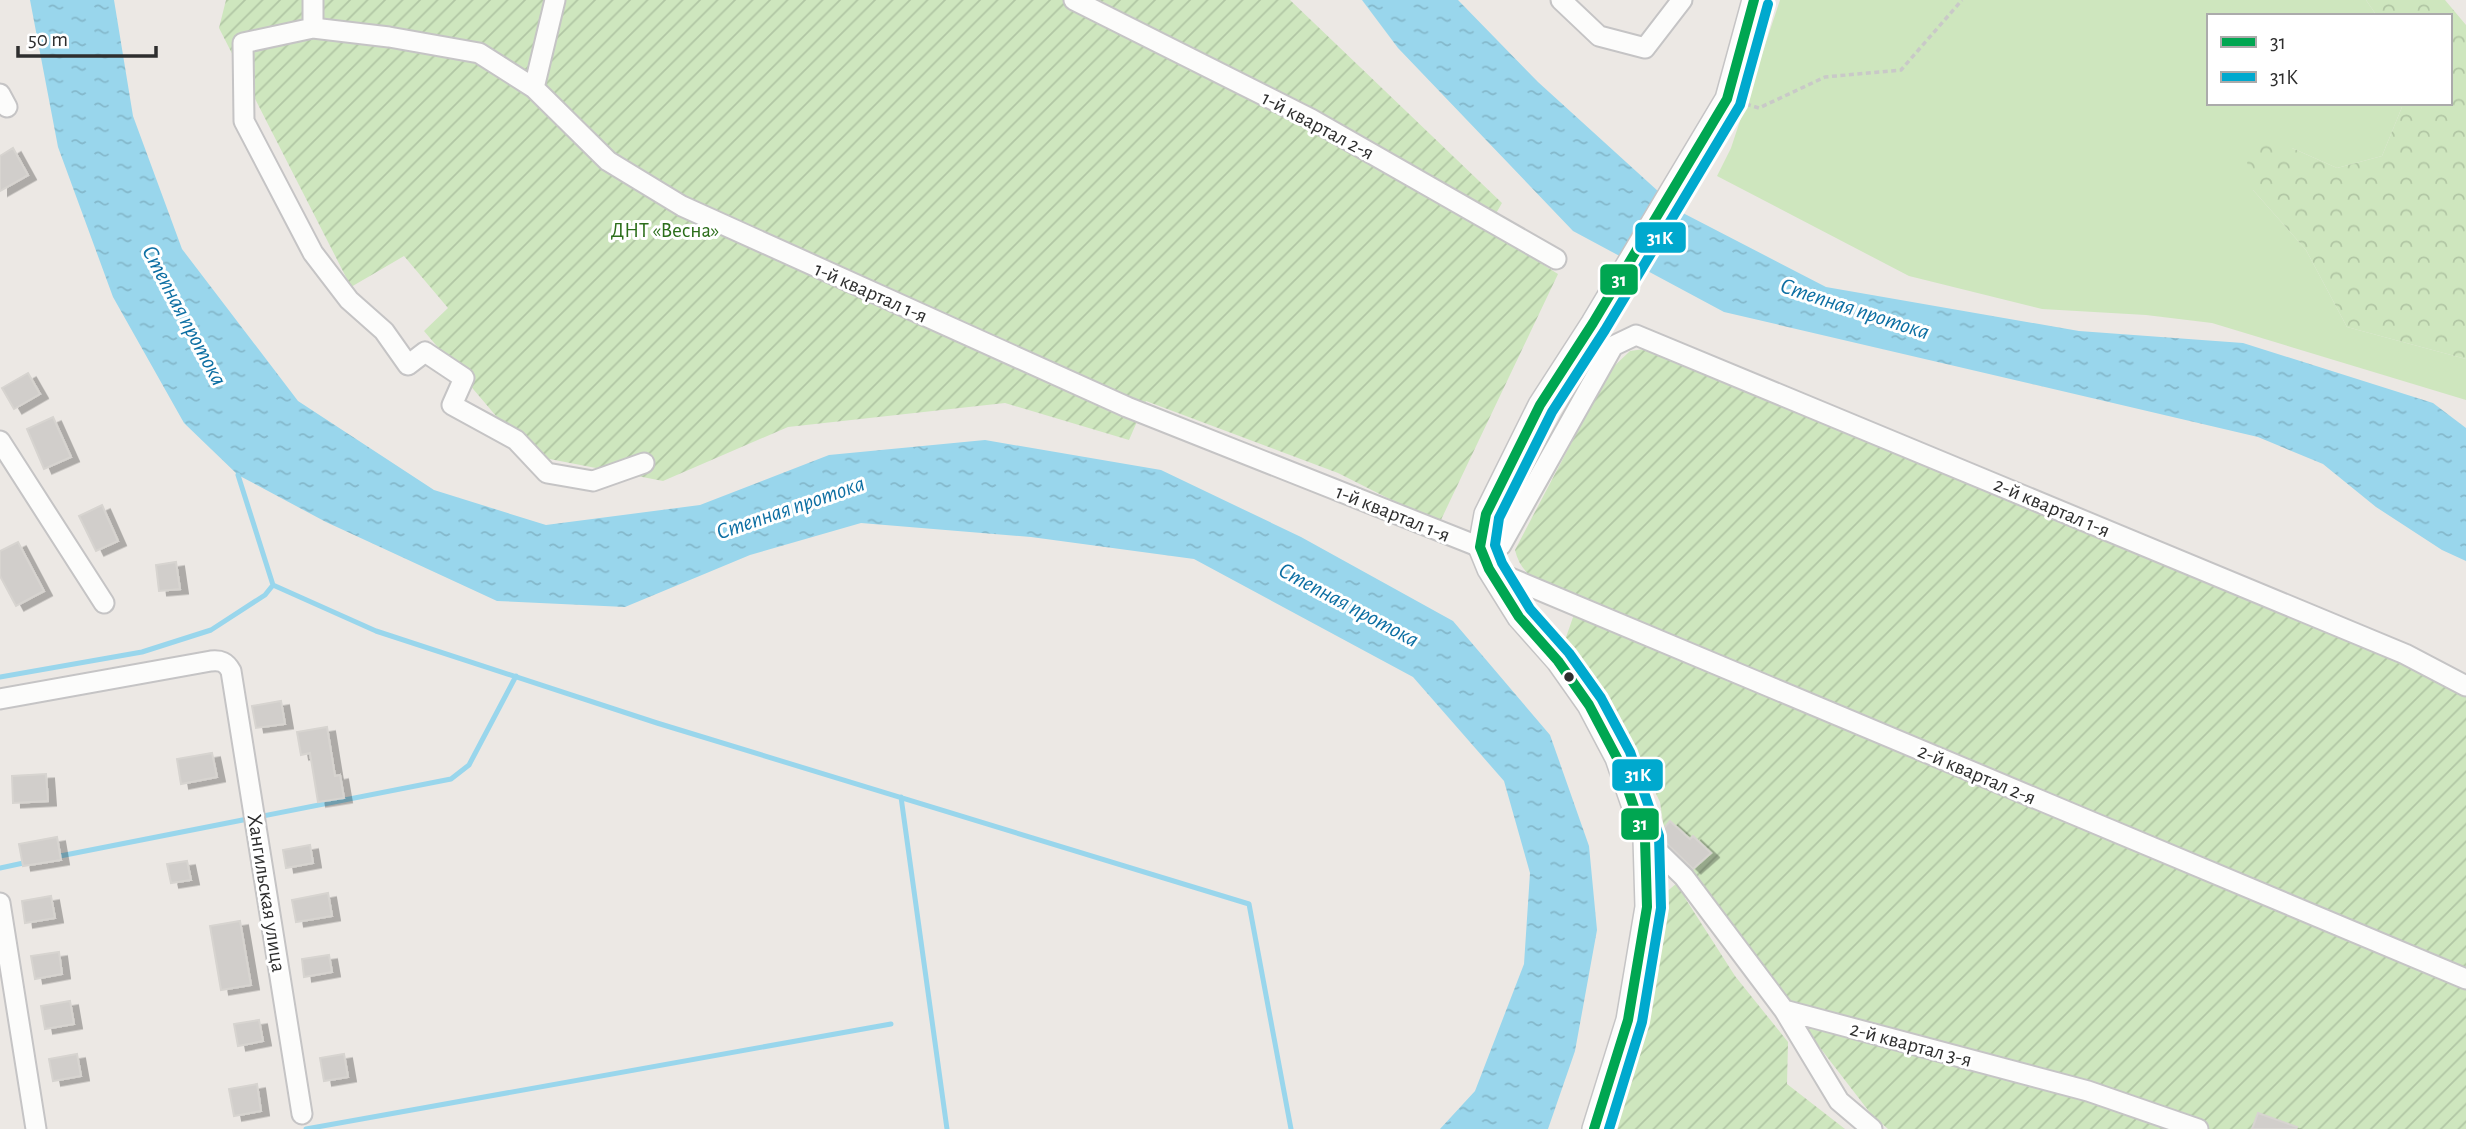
<svg xmlns="http://www.w3.org/2000/svg" width="2466" height="1129" font-family="'Alegreya Sans',sans-serif">
<style>
.grass{fill:#cee6be}
.forest{fill:url(#forest-crowns)}
.garden{fill:url(#garden-furrows)}
.water{fill:url(#water-ripples)}
.lines{fill:none;stroke-linecap:round;stroke-linejoin:round}
.stream{stroke:#99d6ec;stroke-width:5}
.building{fill:#d1cecb;stroke:#d7d4d0;stroke-width:2;filter:url(#shadow)}
.minor-casing{stroke:#c5c4c5;stroke-width:23}
.tertiary-casing{stroke:#c5c4c5;stroke-width:26}
.path{stroke:#c9c9c8;stroke-width:3.5;stroke-dasharray:5 3.5;stroke-linecap:butt}
.minor{stroke:#fcfcfb;stroke-width:19}
.tertiary{stroke:#fcfcfb;stroke-width:23}
.bus-1-casing{stroke:#fff;stroke-width:16}
.bus-2-casing{stroke:#fff;stroke-width:16}
.bus-1{stroke:#00a651;stroke-width:10}
.bus-2{stroke:#00a9ce;stroke-width:10}
.bus-dot{fill:#2e2e2e;stroke:#fff;stroke-width:2.5}
.labels{text-anchor:middle;stroke-width:6;stroke-linejoin:round;paint-order:stroke}
.street-label{font-size:21px;fill:#2e2e2e;stroke:#fff}
.park-label{font-size:21px;fill:#2c6e1b;stroke:#fff}
.water-label{font-size:23px;font-style:italic;fill:#0d6fa3;stroke:#fff}
.line-badge{stroke:#fff;stroke-width:2.5}
.badge-label{font-size:19px;text-anchor:middle;font-weight:bold;fill:#fff}
</style>
<defs>
<pattern id="forest-crowns" width="20" height="18" patternUnits="userSpaceOnUse" patternTransform="scale(1.75)"><rect width="20" height="18" fill="#cee6be"/><path d="M2 6a3 3 0 1 1 6 0M12 15a3 3 0 1 1 6 0" fill="none" stroke="#b1c6a4"/></pattern>
<pattern id="garden-furrows" width="10" height="10" patternUnits="userSpaceOnUse" patternTransform="scale(1.75)"><rect width="10" height="10" fill="#cee6be"/><path d="M-1 1l2-2M0 10L10 0M9 11l2-2" fill="none" stroke="#b1c6a4"/></pattern>
<pattern id="water-ripples" width="26" height="14" patternUnits="userSpaceOnUse" patternTransform="scale(1.75)"><rect width="26" height="14" fill="#99d6ec"/><path d="M2 4q2-2 4 0t4 0M15 11q2-2 4 0t4 0" fill="none" stroke="#84b8cb"/></pattern>
<filter id="shadow"><feDropShadow dx="8" dy="4.5" stdDeviation="0" flood-color="#0004"/></filter>
</defs>
<rect width="100%" height="100%" fill="#ece8e4"/>
<!-- grass -->
<path class="grass" d="M1780 0H2366L2377 16H2209V103H2402V107L2382 156 2337 168 2292 148 2253 190 2306 250 2347 327 2466 359V400L2212 323 2146 315 2042 309 1909 276 1717 176 1731 148Z"/>
<!-- forest -->
<path class="forest" d="M2366 0H2445L2466 25V359L2347 327 2306 250 2253 190 2247 162 2259 142 2292 148 2337 168 2382 156 2402 107V103H2450V16H2377Z"/>
<!-- garden -->
<path class="garden" d="M226 0H1290L1502 203 1487 229 1558 274 1439 524 1338 473 1146 401 1129 440 1005 403 788 427 663 481 529 455 424 331 448 308 404 256 351 287 219 28Z
M1644 349 2404 663 2466 697V1129H1888L1871 1114 1794 1014 1665 836 1660 802 1608 694 1564 643 1579 600C1552 589 1522 581 1515 550L1609 371 1630 351Z
M1684 877 1685 898 1735 976 1788 1042 1787 1084 1845 1129H1606L1636 1033 1664 894Z"/>
<!-- water -->
<path class="water" d="M30 0H114L133 116 182 249 298 401 434 490 546 525 700 505 829 455 985 440 1161 470 1301 537 1453 621 1550 735 1589 846 1597 930 1575 1051 1548 1129H1440L1475 1091 1524 964 1530 873 1504 781 1413 677 1194 559 1031 537 861 523 750 555 625 607 497 601 326 522 238 475 184 423 113 297 58 147Z
M1362 0H1458L1538 82 1681 212 1826 287 2079 331 2243 343 2433 403 2466 428V561L2442 550 2376 507 2323 464 2258 437 1724 312 1573 231 1398 48Z"/>
<g class="lines">
<!-- stream -->
<path class="stream" d="M238 475 273 585 376 631 657 723 1249 904 1291 1129
M0 677 142 652 211 630 265 595 273 585
M901 797 947 1129
M55 857 451 779 469 765 516 676
M0 868 28 862
M306 1129 891 1024"/>
</g>
<!-- building -->
<path class="building" d="M13 148 28 175 0 191V156Z
M28 373 40 394 14 409 2 388Z
M53 417 71 457 44 469 27 429Z
M102 505 118 541 96 551 79 516Z
M18 542 44 591 16 606 0 576V551Z
M176 562 180 589 159 591 156 565Z
M281 701 285 724 256 728 252 706Z
M327 727 335 776 340 775 344 798 318 802 310 753 301 755 297 732Z
M212 753 217 777 181 784 177 759Z
M46 774 48 801 13 803 12 776Z
M1670 821 1690 839 1693 836 1711 853 1693 869 1658 835Z
M57 837 61 860 23 866 19 844Z
M310 845 313 863 286 868 283 850Z
M187 861 191 880 171 883 167 864Z
M328 893 332 916 296 922 292 900Z
M51 896 55 918 25 923 22 901Z
M240 921 251 985 221 990 210 926Z
M59 952 62 974 35 979 31 956Z
M329 955 332 972 304 977 302 959Z
M70 1001 74 1024 45 1029 41 1006Z
M259 1020 263 1041 238 1046 234 1024Z
M77 1054 81 1076 53 1081 49 1059Z
M344 1054 348 1077 324 1081 320 1058Z
M257 1084 261 1111 234 1116 229 1089Z
M2258 1113 2297 1127 2296 1129H2252Z"/>
<g class="lines">
<defs>
<path id="minor" d="M313 0V28L389 37 479 53 534 88 608 161 682 206 1127 407 1480 547 1501 545 1613 346 1636 335 2405 654 2466 686
M1074 0 1311 119 1556 259
M1561 0 1599 36 1645 48 1682 0
M313 28 243 43 244 121 313 253 349 300 384 331 408 365 425 352 464 378 452 405 516 440 547 473 593 481 644 463
M534 88 555 0
M0 94 7 107
M0 441 104 603
M1489 569 2466 979
M0 699 211 661C221 660 226 662 231 671L302 1114
M1645 839 1684 877 1784 1010 2088 1091 2198 1129
M0 903 36 1129
M1784 1010 1839 1101 1872 1129"/>
<path id="tertiary" d="M1594 1129 1628 1020 1647 907 1645 839 1617 758 1589 705 1558 661 1519 617 1489 569 1480 547 1486 514 1540 405 1593 323 1727 99 1754 0"/>
</defs>
<!-- minor casing -->
<use href="#minor" class="minor-casing"/>
<!-- tertiary casing -->
<use href="#tertiary" class="tertiary-casing"/>
<!-- path -->
<path class="path" d="M1746 104 1759 108 1825 77 1901 70 1962 0"/>
<!-- minor -->
<use href="#minor" class="minor"/>
<!-- tertiary -->
<use href="#tertiary" class="tertiary"/>
<defs>
<path id="bus-1" d="M1594 1129 1628 1020 1647 907 1645 839 1617 758 1589 705 1558 661 1519 617 1489 569 1480 547 1486 514 1540 405 1593 323 1727 99 1754 0"/>
<path id="bus-2" d="M1609 1129 1642 1022 1661 908 1659 836 1630 752 1601 698 1569 653 1530 609 1502 563 1495 545 1499 518 1552 412 1605 330 1740 105 1768 4"/>
</defs>
<!-- bus-1 casing -->
<use href="#bus-1" class="bus-1-casing"/>
<!-- bus-2 casing -->
<use href="#bus-2" class="bus-2-casing"/>
<!-- bus-1 -->
<use href="#bus-1" class="bus-1"/>
<!-- bus-2 -->
<use href="#bus-2" class="bus-2"/>
</g>
<!-- markers -->
<circle class="bus-dot" cx="1569" cy="677" r="6"/>
<g class="labels">
<!-- street labels -->
<g class="street-label">
<text transform="translate(1318 125) rotate(28)" y="7">1-й квартал 2-я</text>
<text transform="translate(871 292) rotate(24)" y="7">1-й квартал 1-я</text>
<text transform="translate(2052 507) rotate(23)" y="7">2-й квартал 1-я</text>
<text transform="translate(1393 513) rotate(22)" y="7">1-й квартал 1-я</text>
<text transform="translate(1977 774) rotate(23)" y="7">2-й квартал 2-я</text>
<text transform="translate(267 893) rotate(81)" y="7">Хангильская улица</text>
<text transform="translate(1911 1044) rotate(15)" y="7">2-й квартал 3-я</text>
</g>
<!-- park labels -->
<g class="park-label">
<text x="665" y="237">ДНТ «Весна»</text>
</g>
<!-- water labels -->
<g class="water-label">
<text transform="translate(1855 308) rotate(18)" y="8">Степная протока</text>
<text transform="translate(185 315) rotate(62)" y="8">Степная протока</text>
<text transform="translate(790 507) rotate(-19)" y="8">Степная протока</text>
<text transform="translate(1349 604) rotate(28)" y="8">Степная протока</text>
</g>
</g>
<g class="line-badge">
<rect x="1634" y="221" width="53" height="33" rx="7" fill="#00a9ce"/>
<rect x="1599" y="263" width="40" height="33" rx="7" fill="#00a651"/>
<rect x="1611" y="758" width="53" height="34" rx="7" fill="#00a9ce"/>
<rect x="1620" y="807" width="40" height="34" rx="7" fill="#00a651"/>
</g>
<g class="badge-label">
<text x="1660" y="244">31К</text>
<text x="1619" y="286">31</text>
<text x="1638" y="781">31К</text>
<text x="1640" y="830">31</text>
</g>
<!-- legend -->
<rect x="2207" y="14" width="245" height="91" fill="#ffffff" stroke="#ababab" stroke-width="2"/>
<rect x="2221" y="37" width="35" height="10" fill="#00a651" stroke="#ababab" stroke-width="2"/>
<text x="2270" y="49" font-size="21" fill="#2e2e2e">31</text>
<rect x="2221" y="72" width="35" height="10" fill="#00a9ce" stroke="#ababab" stroke-width="2"/>
<text x="2270" y="84" font-size="21" fill="#2e2e2e">31К</text>
<!-- scale -->
<path d="M18 46v10h138v-10" fill="none" stroke="#2e2e2e" stroke-width="3.5"/>
<text x="28" y="46" font-size="21" fill="#2e2e2e" stroke="#ffffff" stroke-width="5" paint-order="stroke">50 m</text>
</svg>
